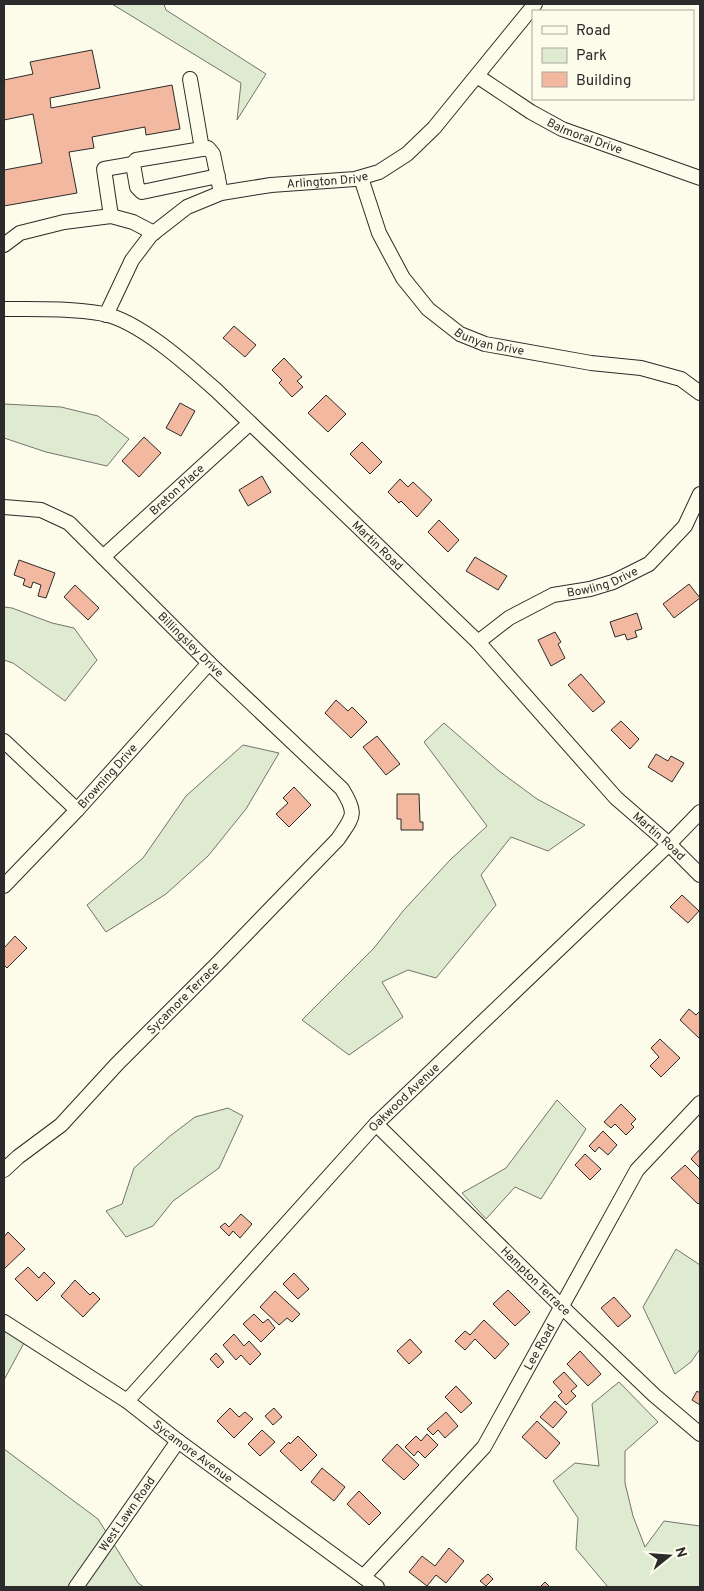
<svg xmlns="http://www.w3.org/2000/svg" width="704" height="1591" font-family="Overpass,sans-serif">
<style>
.green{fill:#deebd1;stroke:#74746e}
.building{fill:#f2b8a0;stroke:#2b2b2b}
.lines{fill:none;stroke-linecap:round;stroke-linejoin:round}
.minor-casing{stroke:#2b2b2b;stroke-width:16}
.minor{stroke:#fdfbea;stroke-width:14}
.labels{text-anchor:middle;stroke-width:4;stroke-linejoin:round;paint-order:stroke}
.street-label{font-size:12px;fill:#2b2b2b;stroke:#fdfbea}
</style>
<rect width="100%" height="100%" fill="#fdfbea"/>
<!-- green -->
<path class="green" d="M112 4H164L166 10 266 74 237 120 241 83Z
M4 404 61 407 98 416 129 439 107 466 46 452 4 438Z
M4 607 12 608 52 623 74 628 97 660 65 701 13 663 4 660Z
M444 723 499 771 537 799 585 825 548 851 511 837 481 875 496 905 436 978 408 970 382 982 403 1017 349 1055 302 1020 374 948 403 911 450 860 487 826 424 742Z
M243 745 279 753 246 809 208 856 166 894 106 932 87 905 143 858 186 796Z
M557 1100 586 1129 541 1199 515 1187 486 1219 462 1193 506 1168Z
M228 1108 243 1116 219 1168 173 1201 153 1226 126 1237 106 1211 122 1204 134 1168 170 1136 195 1117Z
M676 1249 700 1265V1349L691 1362 675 1374 643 1307Z
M4 1329 25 1341 4 1380Z
M619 1382 658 1422 625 1451V1483L633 1516 645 1547 664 1521 700 1526V1587H608L576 1549 578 1518 553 1481 575 1463 599 1466 592 1404Z
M4 1449 98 1519 138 1583 144 1587H4Z"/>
<!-- building -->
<path class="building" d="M92 50 100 88 50 98 51 108 172 85 180 129 146 135 145 127 92 137 94 148 69 152 77 193 4 206V170L42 163 33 114 4 120V80L33 74 30 62Z
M234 326 256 345 245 357 223 338Z
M284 358 302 377 297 381 303 387 292 397 279 383 282 380 272 370Z
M326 395 346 414 328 432 308 413Z
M180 403 195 411 181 436 166 428Z
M144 437 161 453 139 477 122 461Z
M362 442 382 462 370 474 350 454Z
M262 476 271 492 248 506 239 490Z
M400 479 408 487 413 482 432 500 417 517 401 501 399 503 388 492Z
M439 520 459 540 448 552 428 532Z
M475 557 507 576 498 590 466 571Z
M19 560 55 573 46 598 38 596 41 585 33 582 31 588 23 585 25 579 14 575Z
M689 584 700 598 674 618 663 604Z
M75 585 99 608 88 620 64 597Z
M637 613 642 629 635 631 637 637 627 640 625 634 615 637 610 622Z
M555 632 561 642 558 644 565 658 551 666 538 640Z
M581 674 605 702 593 712 568 685Z
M336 700 348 711 352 707 367 722 351 738 325 713Z
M621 721 639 739 630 749 611 730Z
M377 736 400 764 386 775 363 747Z
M656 754 668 761 671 756 684 763 672 782 648 767Z
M294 787 311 805 289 827 276 814 288 803 283 798Z
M397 794H419L420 822H423V830H401V819H397Z
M682 895 699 911 688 923 670 907Z
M15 936 27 948 7 968 4 965V948Z
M689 1009 696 1015 700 1011V1039L680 1020Z
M660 1039 680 1058 661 1077 650 1066 659 1057 651 1048Z
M621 1104 636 1119 631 1124 634 1127 626 1135 615 1124 611 1128 604 1122Z
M603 1131 617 1145 608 1155 599 1147 595 1152 589 1146Z
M700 1149V1168L691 1159Z
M585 1154 601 1169 590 1180 575 1165Z
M685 1165 700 1180V1202L698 1204 671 1178Z
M241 1214 252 1224 240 1238 233 1231 229 1236 220 1227 225 1223 229 1227Z
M8 1232 25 1249 4 1269V1237Z
M28 1267 39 1278 44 1272 55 1283 37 1301 15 1279Z
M294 1273 309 1289 298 1299 283 1284Z
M75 1280 90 1295 93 1292 100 1299 83 1317 61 1296Z
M508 1290 530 1312 515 1326 493 1304Z
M275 1291 300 1314 292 1322 287 1318 279 1325 260 1307Z
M614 1297 631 1316 618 1327 601 1308Z
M254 1314 263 1323 268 1319 275 1328 261 1342 243 1324Z
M484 1320 509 1344 495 1359 475 1339 465 1350 455 1341 465 1331 470 1335Z
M234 1334 244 1346 249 1341 261 1354 250 1365 241 1355 236 1360 223 1345Z
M410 1339 422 1352 409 1364 397 1351Z
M580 1351 601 1374 588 1386 567 1364Z
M216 1353 224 1362 218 1368 210 1359Z
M564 1372 577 1386 571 1391 576 1396 566 1405 558 1396 562 1392 553 1382Z
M456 1386 472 1403 461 1413 445 1397Z
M697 1391 700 1393V1405L692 1400Z
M555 1401 567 1412 553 1428 540 1417Z
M230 1408 239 1417 245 1412 253 1419 234 1438 217 1421Z
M274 1408 282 1417 273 1425 265 1416Z
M446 1412 458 1426 445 1438 438 1430 433 1435 427 1429Z
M537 1421 560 1443 546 1459 522 1437Z
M262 1430 275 1442 260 1456 248 1444Z
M427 1434 438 1445 425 1458 418 1451 414 1456 405 1447 416 1436 421 1441Z
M298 1436 317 1455 301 1471 280 1451 289 1442 290 1444Z
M397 1444 419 1465 404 1480 382 1460Z
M322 1468 345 1487 334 1501 311 1482Z
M359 1491 381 1513 369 1525 347 1504Z
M449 1548 464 1561 446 1583 436 1575 427 1586 409 1572 422 1556 435 1566Z
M488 1574 493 1579 486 1586 480 1581Z
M545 1582 550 1587H540Z"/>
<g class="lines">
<defs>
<g id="minor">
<path id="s1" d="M477 76 531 112 562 129 700 178"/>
<path d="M190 79 202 149"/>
<path d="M218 176 142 192 137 187 133 164 136 160 208 148 213 154 221 193"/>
<path id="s2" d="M361 178 379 233 403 278 428 309 460 334 485 344 591 363 641 368 681 379 700 393"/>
<path d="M111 216 104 169 133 164"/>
<path d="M4 245 20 233 64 222 111 216 133 222 154 233"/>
<path id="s3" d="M4 309C37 309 71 308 104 314 141 322 190 367 218 392L478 642 616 798 669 844 700 875"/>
<path id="s4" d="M106 315 132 260 151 235 187 207 221 193 271 185 355 179 379 172 407 154 434 128 535 4"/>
<path id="s5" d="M4 507 41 510 69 523 209 663 342 789C358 815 353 816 338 839L217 964 117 1064 61 1125 18 1157 4 1170"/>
<path id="s6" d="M103 557 250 423"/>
<path id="s7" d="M478 642 509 618 553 595 590 589 613 582 649 564 685 526 700 494"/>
<path d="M4 741 77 810"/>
<path id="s8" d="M4 886 77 810 209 663"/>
<path id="s9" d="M376 1124 561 1306 654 1395 700 1434"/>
<path id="s10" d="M4 1322 127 1401 178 1441 377 1587"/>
<path id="s11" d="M127 1401 376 1124 669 844 700 812"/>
<path id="s12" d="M363 1577 484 1447 637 1170 700 1103"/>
<path id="s13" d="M76 1587 178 1441"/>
</g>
</defs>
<!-- minor casing -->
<use href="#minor" class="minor-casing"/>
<!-- minor -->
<use href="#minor" class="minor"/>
</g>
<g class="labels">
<!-- street labels -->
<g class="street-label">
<text dy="4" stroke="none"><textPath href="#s1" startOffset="124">Balmoral Drive</textPath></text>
<text dy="4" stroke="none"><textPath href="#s4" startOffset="282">Arlington Drive</textPath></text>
<text dy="4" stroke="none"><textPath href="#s2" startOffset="220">Bunyan Drive</textPath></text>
<text dy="4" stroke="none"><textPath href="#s6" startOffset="100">Breton Place</textPath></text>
<text dy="4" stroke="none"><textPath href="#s3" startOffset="461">Martin Road</textPath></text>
<text dy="4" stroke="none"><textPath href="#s7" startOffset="140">Bowling Drive</textPath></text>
<text dy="4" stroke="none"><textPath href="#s5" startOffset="240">Billingsley Drive</textPath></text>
<text dy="4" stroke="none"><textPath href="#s8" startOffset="151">Browning Drive</textPath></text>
<text dy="4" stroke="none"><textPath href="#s3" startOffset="866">Martin Road</textPath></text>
<text transform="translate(183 998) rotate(-45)" y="4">Sycamore Terrace</text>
<text dy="4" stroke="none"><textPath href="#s11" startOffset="411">Oakwood Avenue</textPath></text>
<text dy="4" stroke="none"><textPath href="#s9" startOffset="224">Hampton Terrace</textPath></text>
<text dy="4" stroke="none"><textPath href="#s12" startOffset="292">Lee Road</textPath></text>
<text dy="4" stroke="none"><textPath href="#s10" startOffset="229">Sycamore Avenue</textPath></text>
<text dy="4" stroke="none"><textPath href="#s13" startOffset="89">West Lawn Road</textPath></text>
</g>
</g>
<!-- border -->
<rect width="704" height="1591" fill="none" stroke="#2b2b2b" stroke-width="10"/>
<!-- legend -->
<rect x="532" y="10" width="162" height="90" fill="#fdfbea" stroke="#a9a89e"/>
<rect x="542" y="26" width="25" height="8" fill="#fdfbea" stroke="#a9a89e"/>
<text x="576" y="35" font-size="15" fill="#2b2b2b">Road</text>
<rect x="542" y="48" width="25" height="15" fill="#deebd1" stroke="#a9a89e"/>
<text x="576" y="60" font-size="15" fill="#2b2b2b">Park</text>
<rect x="542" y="72" width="25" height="15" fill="#f2b8a0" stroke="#a9a89e"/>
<text x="576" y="85" font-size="15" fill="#2b2b2b">Building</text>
<!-- north arrow -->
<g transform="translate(669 1556) rotate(73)" stroke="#fdfbea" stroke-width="4" paint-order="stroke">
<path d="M0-4L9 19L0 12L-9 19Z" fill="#2b2b2b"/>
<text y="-8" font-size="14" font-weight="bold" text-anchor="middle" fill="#2b2b2b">N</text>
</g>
</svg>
